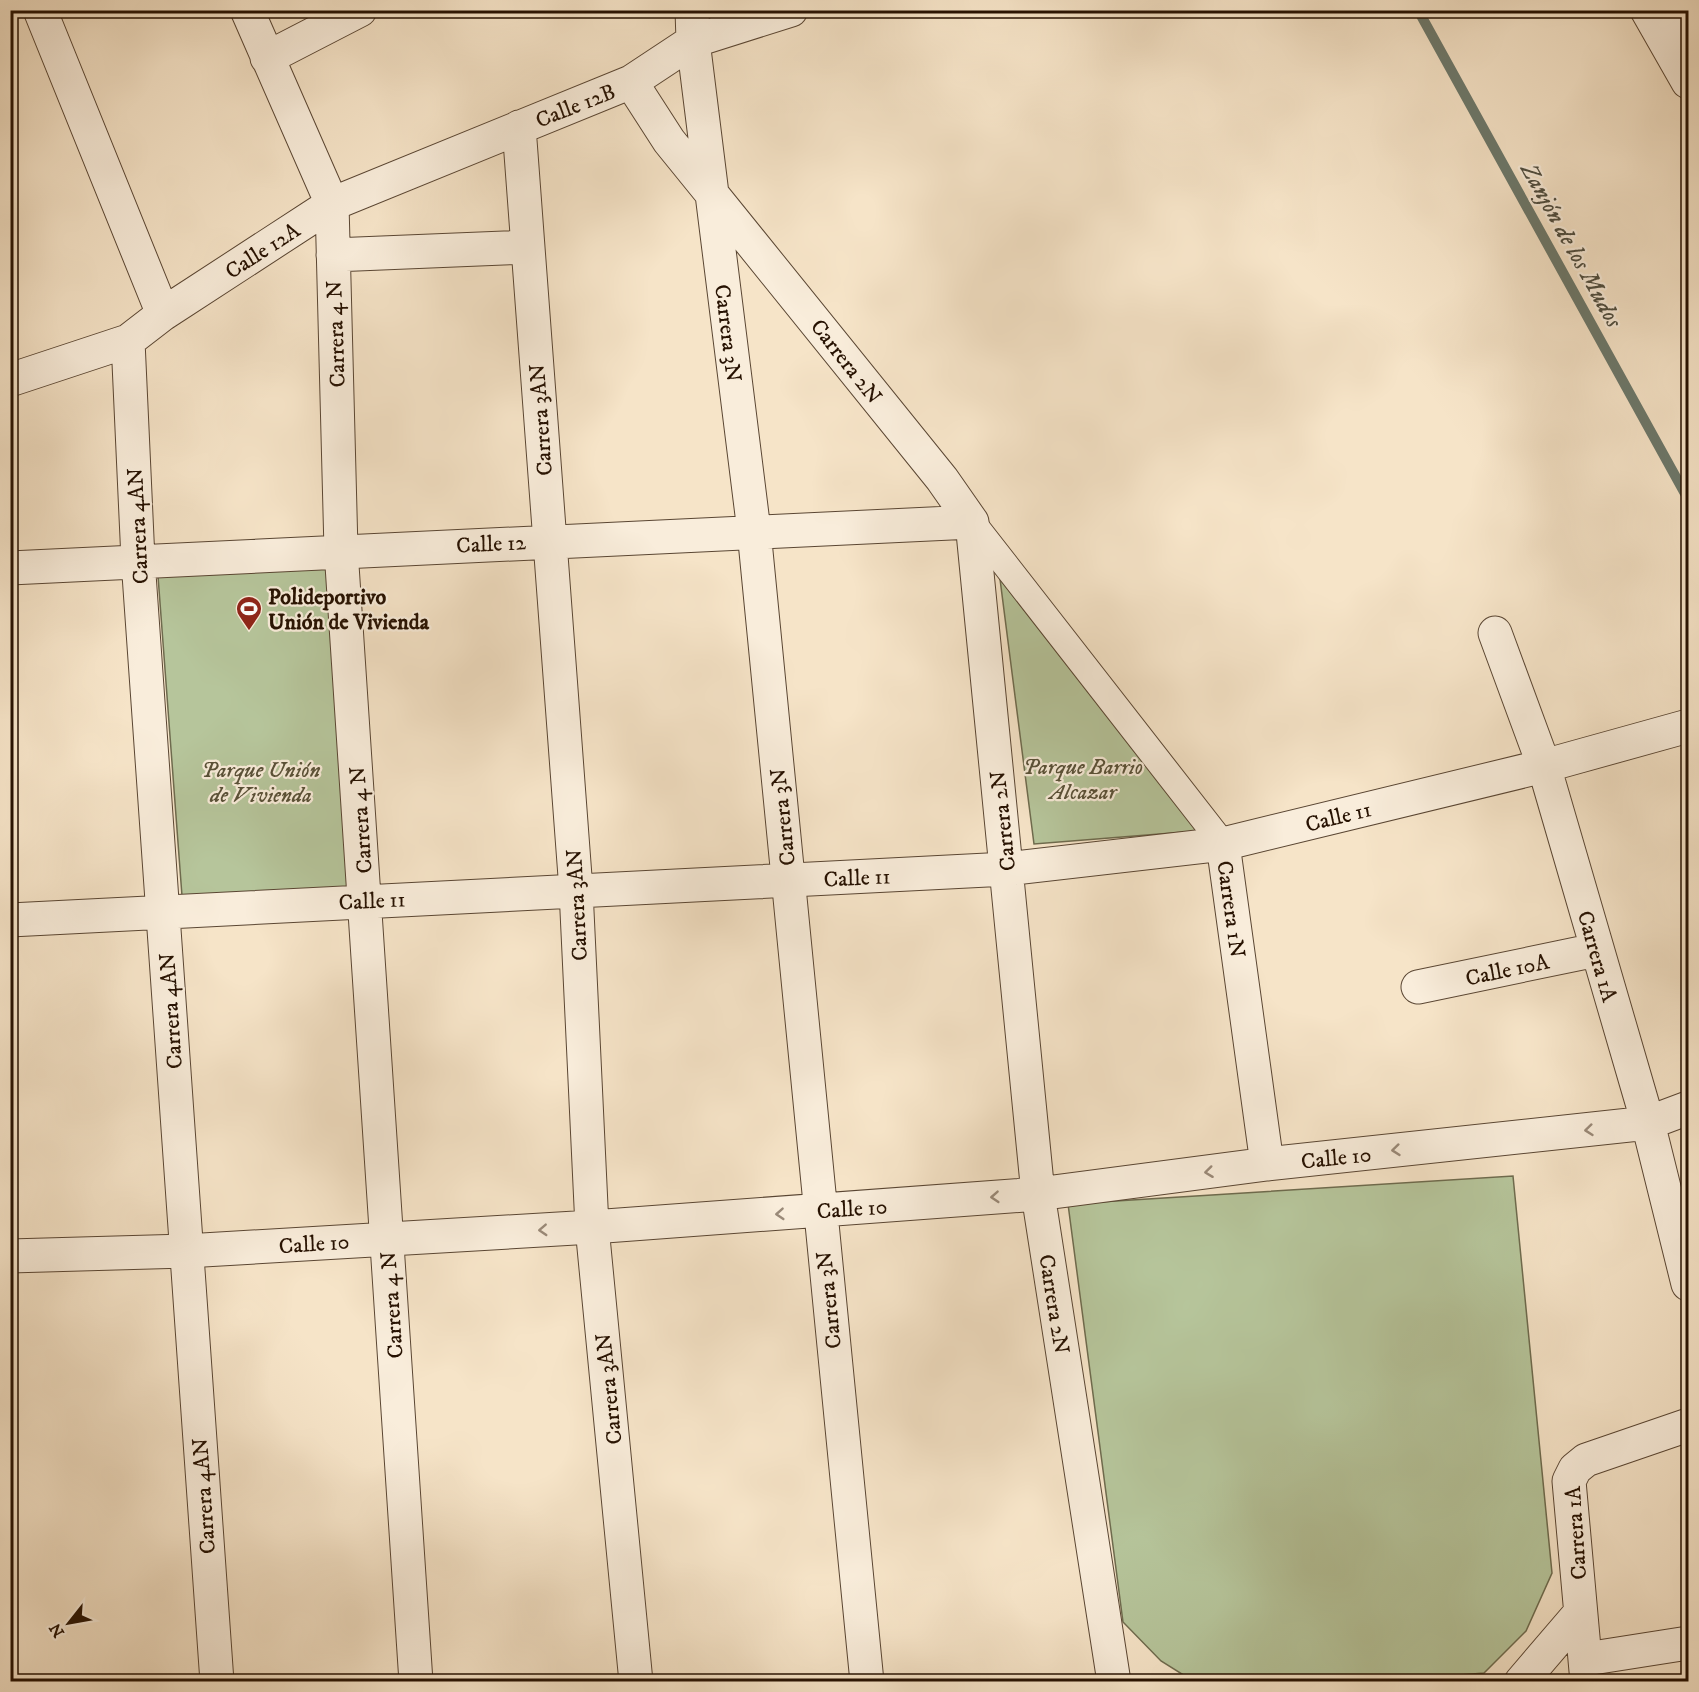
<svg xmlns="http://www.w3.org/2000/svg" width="1699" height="1692" font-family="'IM FELL DW Pica',serif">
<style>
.green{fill:#b6c59b;stroke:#6e6b4e;stroke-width:1.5}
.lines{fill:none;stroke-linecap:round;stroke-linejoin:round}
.stream{stroke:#6d796c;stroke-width:10}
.pedestrian-casing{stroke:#5a4633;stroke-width:28}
.minor-casing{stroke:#5a4633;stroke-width:35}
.tertiary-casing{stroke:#5a4633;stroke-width:35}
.pedestrian{stroke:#f9eddb;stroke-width:26}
.minor{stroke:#f9eddb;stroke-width:33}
.tertiary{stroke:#f9eddb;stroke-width:33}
.oneway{stroke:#9a8a79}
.labels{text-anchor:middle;stroke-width:4.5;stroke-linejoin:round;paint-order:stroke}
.street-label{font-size:22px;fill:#261101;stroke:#f9eddb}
.poi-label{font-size:22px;font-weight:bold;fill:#261101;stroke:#f9eddb;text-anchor:start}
.park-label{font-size:22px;font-style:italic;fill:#585037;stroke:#f9eddb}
.water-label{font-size:24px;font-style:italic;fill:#504e40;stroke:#f9eddb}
</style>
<rect width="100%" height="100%" fill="#f6e4c8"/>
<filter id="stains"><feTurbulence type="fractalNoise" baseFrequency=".00333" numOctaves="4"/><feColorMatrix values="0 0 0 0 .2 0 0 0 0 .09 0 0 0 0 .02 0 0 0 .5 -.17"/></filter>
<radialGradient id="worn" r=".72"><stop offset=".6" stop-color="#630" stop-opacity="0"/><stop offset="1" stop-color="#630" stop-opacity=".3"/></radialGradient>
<!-- green -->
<path class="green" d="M332 566 356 888 182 896 158 576Z
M1000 579 1197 831 1034 844Z
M1513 1176 1552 1573 1526 1631 1484 1673 1377 1682 1193 1681 1161 1661 1123 1622 1068 1204Z"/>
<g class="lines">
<!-- stream -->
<path class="stream" d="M1418 10 1688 499"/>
<defs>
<path id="pedestrian" d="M972 522 1223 844"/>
<path id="minor" d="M40 10 163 314
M247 10 332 204 341 550 416 1682
M791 10 693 41 712 194 942 479 972 522 1038 1194 1114 1682
M267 58 360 10
M631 82 669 141 712 194 754 531 867 1682
M519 127 576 890 592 1227 636 1682
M333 255 527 247
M128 341 138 560 217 1682
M10 380 128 341 163 314 332 204 631 82 693 41 692 10
M10 568 972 522
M1495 633 1544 766 1648 1123 1688 1284
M1223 844 1267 1164
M10 920 1007 869 1223 844 1544 766 1688 726
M1418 987 1596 950
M10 1256 186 1251 592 1227 1038 1194 1267 1164 1648 1123 1688 1108
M1586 1659 1688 1643
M1521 1682 1580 1613
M1587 1682 1569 1481 1575 1469 1586 1460 1688 1425"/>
<path id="tertiary" d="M1647 10 1688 82
M1682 10 1688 23"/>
</defs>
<!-- pedestrian casing -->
<use href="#pedestrian" class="pedestrian-casing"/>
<!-- minor casing -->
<use href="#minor" class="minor-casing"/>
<!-- tertiary casing -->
<use href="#tertiary" class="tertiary-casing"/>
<!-- pedestrian -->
<use href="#pedestrian" class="pedestrian"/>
<!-- minor -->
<use href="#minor" class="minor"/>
<!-- tertiary -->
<use href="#tertiary" class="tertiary"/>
</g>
<!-- one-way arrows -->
<defs><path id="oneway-chevron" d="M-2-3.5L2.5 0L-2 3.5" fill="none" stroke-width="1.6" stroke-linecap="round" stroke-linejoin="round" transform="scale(1.5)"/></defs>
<g class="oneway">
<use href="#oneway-chevron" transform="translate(1589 1130) rotate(174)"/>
<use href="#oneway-chevron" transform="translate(1396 1150) rotate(174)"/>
<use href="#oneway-chevron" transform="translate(1209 1172) rotate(173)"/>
<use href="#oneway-chevron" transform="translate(995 1197) rotate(176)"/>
<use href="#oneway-chevron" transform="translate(780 1214) rotate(176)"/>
<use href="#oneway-chevron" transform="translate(543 1230) rotate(177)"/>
</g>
<!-- icons -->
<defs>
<symbol id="stadium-pin" viewBox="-11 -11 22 30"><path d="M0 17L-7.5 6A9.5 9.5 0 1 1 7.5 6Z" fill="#8f2418" stroke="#f9eddb"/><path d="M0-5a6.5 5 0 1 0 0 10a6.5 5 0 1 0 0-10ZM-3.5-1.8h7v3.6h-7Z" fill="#fff"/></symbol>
</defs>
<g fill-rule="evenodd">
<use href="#stadium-pin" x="234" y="594" width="30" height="40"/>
</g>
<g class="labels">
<!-- street labels -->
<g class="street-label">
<text transform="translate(575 105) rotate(-22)" y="8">Calle 12B</text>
<text transform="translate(262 250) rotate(-33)" y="8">Calle 12A</text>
<text transform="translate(729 333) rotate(83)" y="8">Carrera 3N</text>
<text transform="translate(335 334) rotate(-92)" y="8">Carrera 4 N</text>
<text transform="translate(847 361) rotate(52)" y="8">Carrera 2N</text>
<text transform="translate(540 420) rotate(-94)" y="8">Carrera 3AN</text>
<text transform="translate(137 526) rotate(-93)" y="8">Carrera 4AN</text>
<text transform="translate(491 543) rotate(-3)" y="8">Calle 12</text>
<text transform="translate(1338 816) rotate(-14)" y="8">Calle 11</text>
<text transform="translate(782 817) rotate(-96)" y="8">Carrera 3N</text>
<text transform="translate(360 820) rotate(-94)" y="8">Carrera 4 N</text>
<text transform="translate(1002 821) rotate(-96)" y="8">Carrera 2N</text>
<text transform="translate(857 877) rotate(-3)" y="8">Calle 11</text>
<text transform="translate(372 900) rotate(-3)" y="8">Calle 11</text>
<text transform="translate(576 905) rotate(-93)" y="8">Carrera 3AN</text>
<text transform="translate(1232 909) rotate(82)" y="8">Carrera 1N</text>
<text transform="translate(1598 956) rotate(74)" y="8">Carrera 1A</text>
<text transform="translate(1507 969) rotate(-12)" y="8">Calle 10A</text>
<text transform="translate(170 1011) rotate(-94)" y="8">Carrera 4AN</text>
<text transform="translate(1336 1157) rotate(-6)" y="8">Calle 10</text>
<text transform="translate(852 1208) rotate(-4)" y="8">Calle 10</text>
<text transform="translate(314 1243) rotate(-4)" y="8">Calle 10</text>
<text transform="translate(828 1300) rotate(-96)" y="8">Carrera 3N</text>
<text transform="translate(1055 1304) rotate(81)" y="8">Carrera 2N</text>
<text transform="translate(391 1305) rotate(-94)" y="8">Carrera 4 N</text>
<text transform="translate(608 1389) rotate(-96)" y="8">Carrera 3AN</text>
<text transform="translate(203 1496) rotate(-94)" y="8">Carrera 4AN</text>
<text transform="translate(1575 1533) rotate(-94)" y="8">Carrera 1A</text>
</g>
<!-- poi labels -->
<g class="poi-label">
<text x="268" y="604">Polideportivo<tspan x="268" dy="25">Unión de Vivienda</tspan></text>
</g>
<!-- park labels -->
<g class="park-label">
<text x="1083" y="774">Parque Barrio<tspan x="1083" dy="25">Alcazar</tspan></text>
<text x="261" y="777">Parque Unión<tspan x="261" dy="25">de Vivienda</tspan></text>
</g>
<!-- water labels -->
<g class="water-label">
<text transform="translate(1572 245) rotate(61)" y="8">Zanjón de los Mudos</text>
</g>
</g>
<!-- margin -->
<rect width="1699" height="1692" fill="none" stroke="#f6e4c8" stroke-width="36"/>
<rect x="12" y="12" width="1675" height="1668" fill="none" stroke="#261101" stroke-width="3"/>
<rect x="18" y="18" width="1663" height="1656" fill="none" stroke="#261101" stroke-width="1.5"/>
<!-- north arrow -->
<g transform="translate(69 1623) rotate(239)" stroke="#f9eddb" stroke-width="4.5" paint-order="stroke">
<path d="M0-4.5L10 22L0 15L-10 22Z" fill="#261101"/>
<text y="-9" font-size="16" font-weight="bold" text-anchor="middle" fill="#261101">N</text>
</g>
<rect width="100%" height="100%" filter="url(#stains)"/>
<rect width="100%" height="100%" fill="url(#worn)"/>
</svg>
